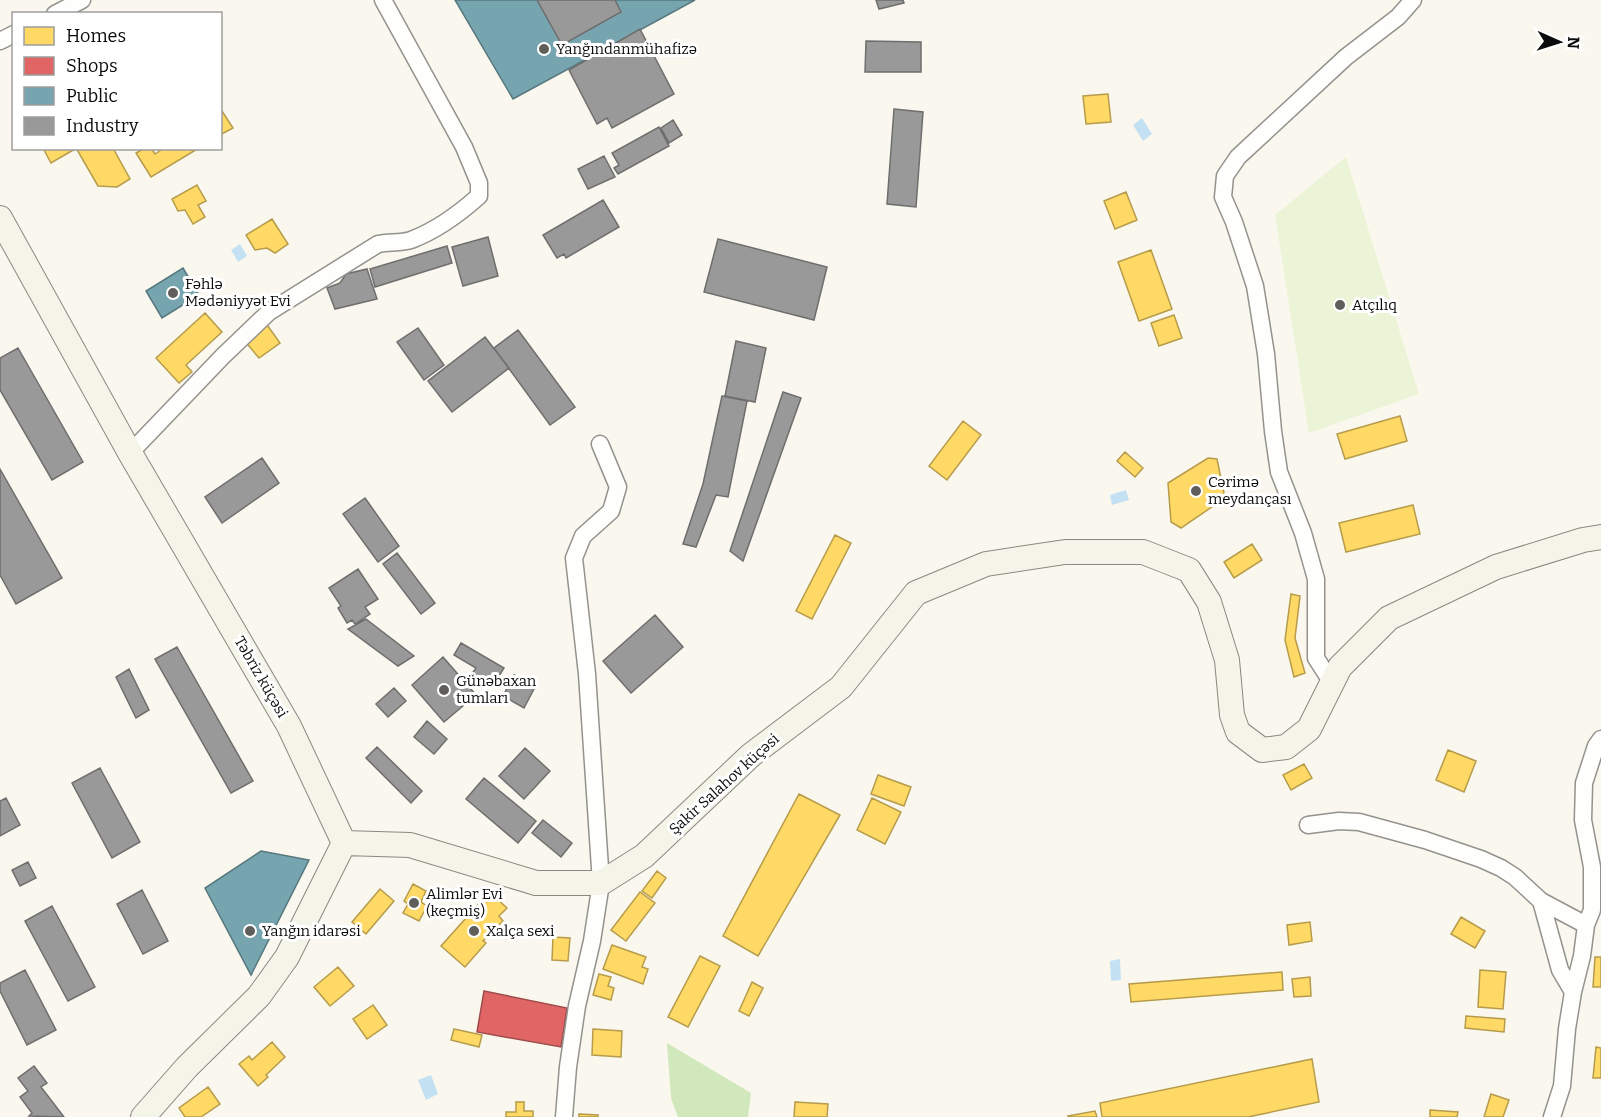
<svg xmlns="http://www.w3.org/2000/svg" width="1601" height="1117" font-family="Bitter,serif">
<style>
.forest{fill:#d0e8bb}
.pitch{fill:#ebf4d7}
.water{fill:#c4e1f4}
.homes{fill:#ffd966;stroke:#b69b4b;stroke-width:1.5}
.shops{fill:#e06666;stroke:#a04b4b;stroke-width:1.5}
.public{fill:#76a5af;stroke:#56777e;stroke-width:1.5}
.industry{fill:#999;stroke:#6e6e6e;stroke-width:1.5}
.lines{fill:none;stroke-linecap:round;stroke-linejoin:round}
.street-casing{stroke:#93928d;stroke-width:19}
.secondary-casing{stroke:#898884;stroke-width:26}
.street{stroke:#fefefc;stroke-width:16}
.secondary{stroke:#f4f4e8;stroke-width:24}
.poi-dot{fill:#5f5e5a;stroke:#fff;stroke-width:2}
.labels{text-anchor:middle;stroke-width:6;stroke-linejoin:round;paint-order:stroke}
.poi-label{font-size:15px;fill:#0b0b0b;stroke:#fff;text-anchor:start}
.street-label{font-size:15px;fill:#0b0b0b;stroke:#fff}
</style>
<rect width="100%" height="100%" fill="#faf8ee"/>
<!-- forest -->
<path class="forest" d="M667 1043 751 1093 748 1117H678L671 1098Z"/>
<!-- pitch -->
<path class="pitch" d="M1346 157 1419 394 1309 433 1275 215Z"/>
<!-- water -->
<path class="water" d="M1142 118 1152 134 1143 141 1133 125Z
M240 244 247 256 238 262 231 250Z
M1126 490 1129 500 1112 505 1110 495Z
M1120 959 1121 980 1111 981 1110 961Z
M431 1075 438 1094 426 1100 418 1080Z"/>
<!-- homes -->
<path class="homes" d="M1108 94 1111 122 1086 124 1083 96Z
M220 108 233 128 220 135Z
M43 148H75V149L51 163Z
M76 148H113L130 179 117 187 98 186Z
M145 148H151L155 154 164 148H199L151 177 136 153Z
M197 185 206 201 198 205 205 217 193 224 185 210 178 211 172 199Z
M1126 192 1137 220 1115 229 1104 201Z
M272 219 288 244 275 253 267 248 255 250 246 235Z
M1151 250 1172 309 1139 321 1118 262Z
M205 313 222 332 186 365 192 372 179 383 156 358Z
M1174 315 1182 338 1159 346 1151 323Z
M265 322 280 343 259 358 243 339Z
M1400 416 1407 441 1345 459 1337 434Z
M963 421 981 435 947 480 929 466Z
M1125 452 1143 468 1135 477 1117 461Z
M1208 458 1217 459 1225 498 1181 528 1171 522 1168 483Z
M1413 505 1420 534 1346 552 1339 523Z
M835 535 851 543 812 619 796 611Z
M1252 544 1262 560 1234 578 1224 562Z
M1291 594 1300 596 1295 638 1305 673 1294 677 1285 640Z
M1448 750 1476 761 1464 792 1436 780Z
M1304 764 1312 778 1291 790 1283 775Z
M878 775 911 787 904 806 871 794Z
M799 794 840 815 758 956 723 936Z
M872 798 901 812 885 844 857 830Z
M657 871 666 878 652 898 642 891Z
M413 884 426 891 421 902 427 906 419 921 403 913 408 904 404 901Z
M380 889 394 901 366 934 352 922Z
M640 892 655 903 626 941 611 930Z
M494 896 507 908 499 916 503 921 483 941 486 943 465 967 441 946 484 898 487 902Z
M1461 917 1485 931 1475 948 1451 934Z
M1310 922 1312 941 1289 945 1287 925Z
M553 937 570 938 568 961 552 960Z
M612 945 646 957 642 967 648 969 643 984 603 969Z
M700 956 720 966 688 1027 668 1017Z
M1595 957H1601V987H1593Z
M338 967 354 986 330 1006 314 987Z
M1480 970 1506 972 1503 1009 1478 1007Z
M1282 972 1283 990 1131 1002 1129 984Z
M599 974 611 977 608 986 614 988 611 1000 593 995Z
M1310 977 1311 996 1294 997 1292 979Z
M752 982 763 988 749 1016 739 1011Z
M373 1005 387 1025 367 1039 353 1019Z
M1466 1016 1505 1019 1504 1032 1465 1028Z
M454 1029 482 1035 479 1047 451 1040Z
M593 1029 622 1031 621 1057 592 1055Z
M272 1042 285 1057 266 1075 268 1077 258 1086 239 1064 249 1056 252 1060Z
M1596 1047 1601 1048V1078H1593Z
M1312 1059 1319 1102 1248 1117H1102L1100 1103Z
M208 1087 220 1104 201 1117H185L179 1108Z
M1491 1094 1509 1100 1503 1117H1484Z
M516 1102H524V1111H533V1117H506V1112H516Z
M795 1102 828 1104 827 1117H794Z
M1430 1110 1458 1112 1457 1117H1430Z
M1095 1111 1097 1117H1069L1068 1116Z
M579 1114 598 1115V1117H579Z"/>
<!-- shops -->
<path class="shops" d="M484 991 567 1008 561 1047 477 1032Z"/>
<!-- public -->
<path class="public" d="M455 0H695L513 99Z
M183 268 199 295 162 318 146 291Z
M261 851 309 860 251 975 205 888Z"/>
<!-- industry -->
<path class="industry" d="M537 0H615L621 12 562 45Z
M876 0H903L904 3 879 9Z
M640 29 674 94 612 128 607 118 597 124 569 70Z
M866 41 921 42V72H865Z
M894 109 923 112 916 207 887 204Z
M673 120 682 135 669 143 661 128Z
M659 127 669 146 618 174 614 168 619 165 612 153Z
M604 156 615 177 588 189 578 169Z
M603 200 619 227 566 258 564 254 557 258 543 235Z
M488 237 498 276 463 286 452 247Z
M718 239 827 267 814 320 704 292Z
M447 246 452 263 375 287 370 269Z
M367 269 377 299 335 309 327 288 340 283 346 274Z
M418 328 444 365 424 380 397 342Z
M518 330 575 407 550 425 494 348Z
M485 337 509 368 452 412 428 381Z
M736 341 766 348 755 402 725 396Z
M18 348 83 462 52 480 0 390V358Z
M783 392 801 398 743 561 730 551Z
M722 396 747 401 728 497 716 495 696 547 683 544 703 484Z
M262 458 279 483 222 523 205 497Z
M0 469 62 578 16 604 0 575Z
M365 498 399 546 378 562 343 514Z
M397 553 435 603 421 614 383 564Z
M358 569 378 599 365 607 370 614 355 624 352 620 347 623 338 608 341 606 329 588Z
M655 615 683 647 631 693 603 661Z
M366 619 414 656 398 666 348 629Z
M461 643 504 668 492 687 471 675 476 668 454 655Z
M177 647 253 781 231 793 155 659Z
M443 657 476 695 444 722 412 685Z
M129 669 149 710 136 718 116 677Z
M514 675 535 687 524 708 503 696Z
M394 688 406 701 388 717 376 704Z
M427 721 447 739 434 754 414 737Z
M377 747 422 791 411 803 366 758Z
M525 748 550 771 524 799 499 776Z
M100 768 140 842 112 858 72 783Z
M484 778 536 821 518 843 466 799Z
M6 798 20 825 0 836V801Z
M543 820 572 843 561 857 532 833Z
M28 862 36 878 20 886 12 870Z
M142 890 168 941 143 954 117 904Z
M52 906 95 987 68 1001 25 921Z
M25 970 56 1030 27 1045 0 991V983Z
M34 1066 47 1083 41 1087 64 1117 29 1116 32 1113 20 1097 28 1091 18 1078Z"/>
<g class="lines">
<defs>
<path id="street" d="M55 14 82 0
M0 41 14 34
M130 453 223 356 269 312 378 244C388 242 402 243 411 240 435 231 460 213 479 196V183L464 147 383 0
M1332 683 1316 658V579L1303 533 1279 472 1273 431 1266 354 1255 286 1234 222 1223 197 1225 176 1238 157 1346 57 1398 17 1413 0
M1308 825 1339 821 1359 822 1425 840 1481 859 1501 868 1515 877 1541 901 1586 925
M1541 901 1560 970 1573 992
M564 1117 568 1067 577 1006 592 941 601 883 587 674 574 558 583 536 611 511 618 487 600 444
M1552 1117 1562 1086 1567 1029 1573 992 1582 956 1586 925 1592 910V867L1583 820 1584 783 1596 746 1601 739"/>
<path id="secondary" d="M0 218 130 453 289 726 344 843
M344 843 410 845 536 883H601L644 856 751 755 841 687 916 593 986 564 1065 552H1143L1189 570 1209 602 1227 660 1232 715 1238 732 1262 750 1286 747 1309 729 1340 667 1389 618 1496 567 1583 540 1601 537
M143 1117 187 1067 259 996 287 957 344 843"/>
</defs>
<!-- street casing -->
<use href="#street" class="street-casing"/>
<!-- secondary casing -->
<use href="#secondary" class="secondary-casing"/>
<!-- street -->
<use href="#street" class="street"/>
<!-- secondary -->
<use href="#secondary" class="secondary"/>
</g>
<!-- markers -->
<g class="poi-dot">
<circle cx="544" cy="49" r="6"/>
<circle cx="173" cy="293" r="6"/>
<circle cx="1340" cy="305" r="6"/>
<circle cx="1196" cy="491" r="6"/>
<circle cx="444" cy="690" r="6"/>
<circle cx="414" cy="903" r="6"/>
<circle cx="250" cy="931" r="6"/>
<circle cx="474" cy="931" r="6"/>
</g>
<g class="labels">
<!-- poi labels -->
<g class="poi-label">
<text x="556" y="54">Yanğındanmühafizə</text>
<text x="185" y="289">Fəhlə<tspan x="185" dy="17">Mədəniyyət Evi</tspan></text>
<text x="1352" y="310">Atçılıq</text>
<text x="1208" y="487">Cərimə<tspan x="1208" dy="17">meydançası</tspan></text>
<text x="456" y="686">Günəbaxan<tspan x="456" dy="17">tumları</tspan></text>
<text x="426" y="899">Alimlər Evi<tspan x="426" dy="17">(keçmiş)</tspan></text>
<text x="262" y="936">Yanğın idarəsi</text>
<text x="486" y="936">Xalça sexi</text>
</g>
<!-- street labels -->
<g class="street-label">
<text transform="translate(261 677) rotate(60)" y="5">Təbriz küçəsi</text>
<text transform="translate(724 784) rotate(-42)" y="5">Şakir Salahov küçəsi</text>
</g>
</g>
<!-- legend -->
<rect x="12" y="12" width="210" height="138" fill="#ffffff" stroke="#9d9d9d" stroke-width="1.5"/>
<rect x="24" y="27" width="30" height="18" fill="#ffd966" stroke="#9d9d9d" stroke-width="1.5"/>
<text x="66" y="42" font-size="18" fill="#0b0b0b">Homes</text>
<rect x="24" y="57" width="30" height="18" fill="#e06666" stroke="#9d9d9d" stroke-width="1.5"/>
<text x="66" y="72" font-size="18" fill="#0b0b0b">Shops</text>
<rect x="24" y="87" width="30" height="18" fill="#76a5af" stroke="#9d9d9d" stroke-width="1.5"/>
<text x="66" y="102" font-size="18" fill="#0b0b0b">Public</text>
<rect x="24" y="117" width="30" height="18" fill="#999999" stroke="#9d9d9d" stroke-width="1.5"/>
<text x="66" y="132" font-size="18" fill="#0b0b0b">Industry</text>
<!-- north arrow -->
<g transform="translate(1559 42) rotate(93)" stroke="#ffffff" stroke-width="4.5" paint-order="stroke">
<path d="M0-4.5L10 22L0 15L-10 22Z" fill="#0b0b0b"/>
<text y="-9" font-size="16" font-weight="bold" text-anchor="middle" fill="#0b0b0b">N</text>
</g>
</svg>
